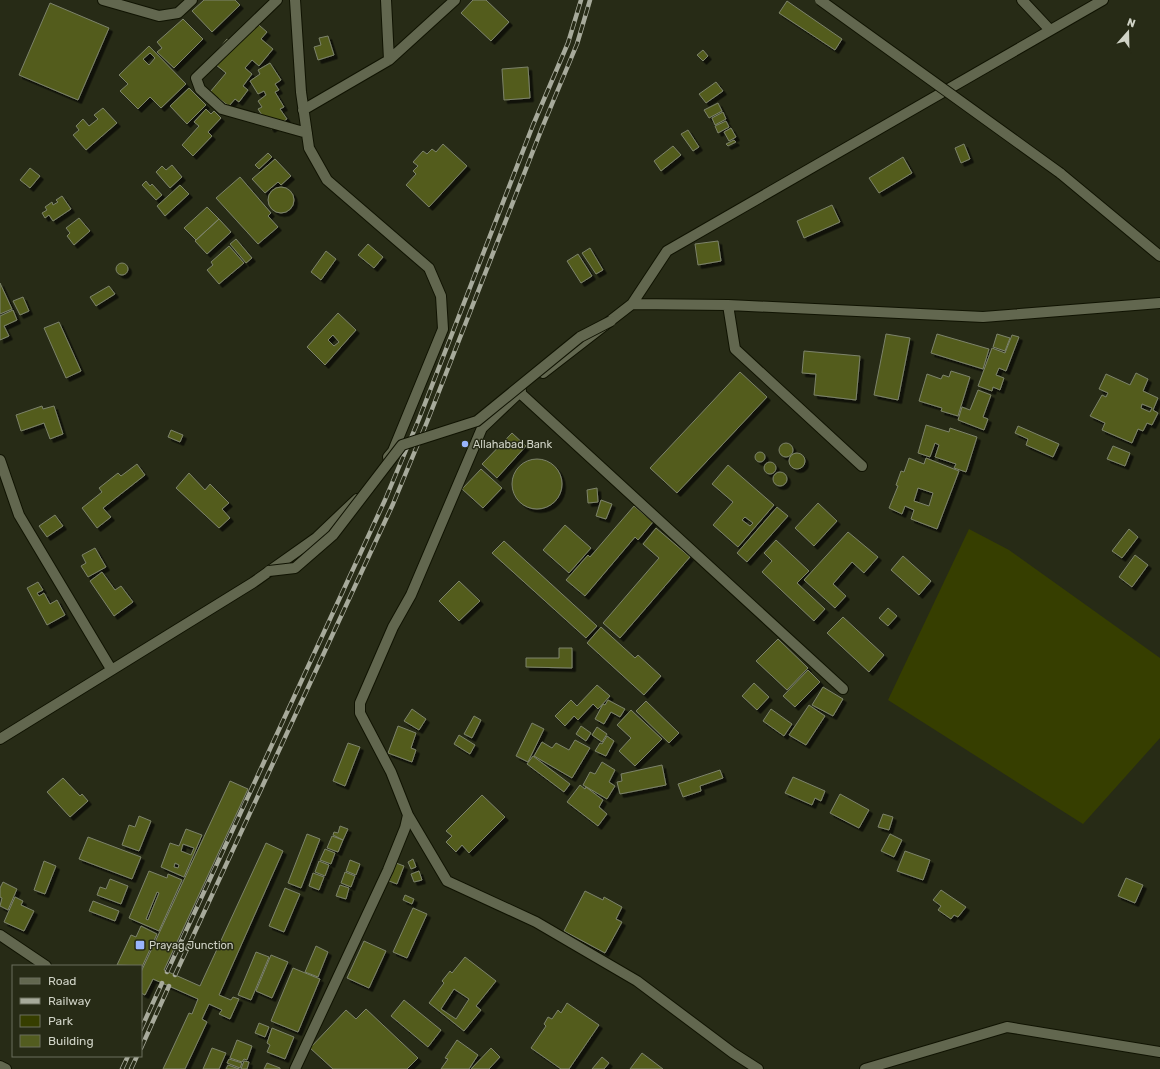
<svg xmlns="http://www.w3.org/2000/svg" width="1160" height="1069" font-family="Rubik,sans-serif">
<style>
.green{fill:#363e00}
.building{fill:#525c1f;stroke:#7d836a;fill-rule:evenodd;filter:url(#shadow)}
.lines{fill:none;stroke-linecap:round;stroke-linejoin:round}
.minor-casing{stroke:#101302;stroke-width:12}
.minor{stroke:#62674f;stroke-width:10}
.rail-casing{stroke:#a7aa9b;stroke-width:4.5}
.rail{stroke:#272b16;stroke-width:3;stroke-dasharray:9;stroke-linecap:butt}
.minor-bridge-casing{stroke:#101302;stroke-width:12;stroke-linecap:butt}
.minor-bridge{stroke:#62674f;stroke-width:10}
.poi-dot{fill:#99b5fd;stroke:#272b16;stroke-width:1.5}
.labels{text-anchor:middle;stroke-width:3;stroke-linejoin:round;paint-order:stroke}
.poi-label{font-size:11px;fill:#d0d3c6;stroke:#272b16;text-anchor:start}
</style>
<defs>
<filter id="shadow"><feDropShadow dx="3.5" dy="3.5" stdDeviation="0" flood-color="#0009"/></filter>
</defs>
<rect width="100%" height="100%" fill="#272b16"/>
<!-- green -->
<path class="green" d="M969 529 1009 550 1160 658V738L1083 824 888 700Z"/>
<!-- building -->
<path class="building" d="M204 0H235L240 5 212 32 192 11Z
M473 0H486L509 22 491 41 461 13Z
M787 1 842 39 835 50 779 13Z
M50 3 109 28 78 100 19 75Z
M183 19 203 39 174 68 157 52 162 48 157 42Z
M253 20 267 32 261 39 273 49 259 66 252 60 245 68 252 74 243 86 248 90 239 102 235 99 229 106 218 98 213 104 205 98 226 73 210 60 227 39 233 44Z
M328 36 334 55 318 60 314 47 321 45 319 38Z
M149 46 186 84 161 108 150 97 138 109 120 91 128 84 119 75ZM150 53 155 58 149 65 143 59Z
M703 50 708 56 703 61 697 55Z
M270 63 281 80 275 84 279 90 275 92 284 107 280 109 287 119 271 129 258 109 262 107 258 101 266 95 264 91 258 94 250 81 260 74 258 70Z
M528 67 530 98 504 100 502 69Z
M716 82 723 91 706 103 699 94Z
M189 88 206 105 187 124 170 106Z
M718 103 722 111 709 118 704 110Z
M103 108 117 123 86 150 73 135 79 130 76 126 83 119 89 126 98 119 94 115Z
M206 109 211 114 214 111 221 118 208 132 212 136 193 156 182 145 199 126 194 122Z
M723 112 726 119 715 125 712 118Z
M726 121 729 127 718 133 715 126Z
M731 128 736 137 729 141 724 132Z
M688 130 699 147 693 151 681 134Z
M734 140 736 142 728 146 726 144Z
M443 144 467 166 429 207 406 185 416 174 413 171 418 166 413 162 423 151 427 154 432 149 436 152Z
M964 144 970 159 961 163 955 148Z
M673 146 681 155 661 171 654 161Z
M268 153 272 157 259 169 255 165Z
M903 157 912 173 879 193 869 178Z
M275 159 291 176 281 185 278 182 265 193 252 179Z
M172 165 182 177 170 188 156 172 162 166 166 170Z
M30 168 40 176 30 188 20 180Z
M240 177 271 213 268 216 278 227 258 244 216 198Z
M146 181 150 186 152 184 162 195 156 200 142 185Z
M180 185 189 194 165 216 157 206Z
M268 200a13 13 0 1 1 26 0a13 13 0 1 1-26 0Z
M62 196 71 209 53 221 49 215 45 218 42 213 47 210 45 207 52 202 53 205 58 202 56 200Z
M832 205 840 222 804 238 797 221Z
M207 207 219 219 196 240 184 228Z
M79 218 90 231 74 245 67 236 70 233 66 228Z
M219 219 231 232 207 254 195 241Z
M236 239 252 258 246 263 230 244Z
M718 241 721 261 698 265 695 244Z
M368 244 383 257 374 268 358 255Z
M229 246 244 263 219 284 207 270 213 265 211 262Z
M590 248 603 270 596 274 582 253Z
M326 251 336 259 321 280 311 272Z
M578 254 592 276 581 283 567 261Z
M116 269a6 6 0 1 1 12 0a6 6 0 1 1-12 0Z
M0 283 12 309 0 314Z
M109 286 115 294 96 306 90 297Z
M23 297 29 311 20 315 13 301Z
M13 310 17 320 4 326 9 336 0 340V316Z
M338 313 356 330 325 365 307 347ZM333 335 339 342 334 346 328 340Z
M59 322 81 371 66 378 44 328Z
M886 334 910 338 898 400 874 395Z
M937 334 989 349 983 369 931 353Z
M997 334 1010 338 1005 351 993 347Z
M1012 335 1019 337 1006 371 999 368 996 375 1004 378 1000 390 993 387 992 391 978 386 992 348 1005 353Z
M804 351 860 356 856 400 814 395 816 374 802 373Z
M951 371 970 377 958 416 941 411 942 408 919 401 927 374 941 379 943 375 949 377Z
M740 372 767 397 677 493 650 468Z
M1136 373 1148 379 1143 391 1158 398 1153 410 1158 413 1152 425 1147 423 1143 431 1138 429 1132 443 1102 430 1105 423 1090 416 1102 395 1106 397 1108 393 1099 389 1106 374 1130 385ZM1142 404 1152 408 1150 412 1141 408Z
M978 390 991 395 983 417 988 419 984 430 958 420 962 407 970 410Z
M42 406 43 409 54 406 63 434 50 439 44 423 21 431 16 415Z
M926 425 949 432 950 428 977 437 966 472 954 468 956 464 935 457 939 445 935 443 930 457 918 453Z
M1018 426 1059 444 1053 457 1026 445 1028 439 1015 433Z
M171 430 183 435 180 442 168 437Z
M512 433 526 446 497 478 482 464Z
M779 450a7 7 0 1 1 14 0a7 7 0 1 1-14 0Z
M1113 446 1130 453 1125 466 1107 459Z
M755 457a5 5 0 1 1 10 0a5 5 0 1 1-10 0Z
M789 461a8 8 0 1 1 16 0a8 8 0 1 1-16 0Z
M909 458 924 464 926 458 959 471 937 529 911 519 914 510 905 506 902 514 889 508 898 486 896 485 901 471 904 472ZM918 488 933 493 929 506 914 501Z
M512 484a25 25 0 1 1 50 0a25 25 0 1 1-50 0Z
M764 468a6 6 0 1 1 12 0a6 6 0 1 1-12 0Z
M137 464 145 475 103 508 111 517 97 528 82 508 102 492 99 488 118 473 121 476Z
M728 465 774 505 738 547 713 525 733 502 712 484ZM745 517 753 523 750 526 742 520Z
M481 469 502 488 483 508 462 489Z
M773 479a7 7 0 1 1 14 0a7 7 0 1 1-14 0Z
M189 473 205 490 210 484 229 503 222 509 230 518 219 528 176 488Z
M597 488 598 502 588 503 587 490Z
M601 500 612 504 606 519 596 516Z
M818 503 837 521 814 546 795 528Z
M634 506 653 522 638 540 635 537 585 596 566 580 588 555 590 557Z
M777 507 788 516 747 562 737 553Z
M55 515 63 526 47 537 39 526Z
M565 525 591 548 569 573 543 550Z
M656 528 690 557 620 638 603 623 659 558 643 544Z
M1129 529 1138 537 1122 558 1112 551Z
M848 532 878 557 864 573 852 562 833 584 846 596 835 608 804 580Z
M776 540 809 571 797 583 825 609 814 621 762 572 772 561 764 553Z
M504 541 597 626 586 638 492 553Z
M95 548 106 567 88 577 81 566 86 563 82 555Z
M1135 555 1148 565 1132 587 1119 577Z
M903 556 931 581 919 595 891 570Z
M102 572 115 590 121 586 133 602 114 616 90 581Z
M459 581 480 601 459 621 439 601Z
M38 582 43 590 37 593 39 596 44 593 50 604 57 600 65 615 47 625 27 588Z
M888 608 897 616 888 626 879 618Z
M843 617 884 655 869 672 827 633Z
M601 627 635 658 638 655 661 676 644 695 587 643Z
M778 639 808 668 787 690 756 661Z
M559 648H572V668L526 667V658H559Z
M808 670 820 682 795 707 783 696Z
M754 683 769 697 757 710 742 696Z
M597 685 610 696 598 709 593 704 578 720 574 716 565 726 555 716 571 700 577 706Z
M823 687 843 699 833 716 812 705Z
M608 700 625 709 620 717 611 712 604 724 595 719 603 704 605 705Z
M646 701 679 733 669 743 636 711Z
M809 705 825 716 806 745 789 735Z
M412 709 426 719 419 730 404 721Z
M771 709 792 724 784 736 763 721Z
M631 710 662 739 635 766 619 751 631 738 617 725Z
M474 716 481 720 472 738 464 734Z
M532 723 544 729 528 762 516 756Z
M398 726 416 733 411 748 416 750 412 762 388 753Z
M581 726 591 733 586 741 576 734Z
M597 727 607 734 602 742 592 735Z
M459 735 475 745 470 754 454 744Z
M607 736 614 741 606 756 595 751 600 743 602 744Z
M575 740 590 748 572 778 534 756 542 742 552 748 556 743 569 750Z
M348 743 360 747 345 786 333 781Z
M533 756 570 784 564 792 527 764Z
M602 762 615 770 609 782 615 786 607 799 583 785 590 772 595 774Z
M662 765 666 785 620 794 617 782 622 781 621 774Z
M720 770 723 778 700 786 701 791 683 797 678 784Z
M793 777 825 791 821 801 815 798 812 805 785 793Z
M63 778 80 796 82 794 88 801 70 817 47 792Z
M230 781 248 789 164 970 200 986 266 843 283 851 219 995 231 1000 233 997 239 999 230 1019 219 1014 222 1010 209 1004 202 1019 207 1022 185 1069H163L189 1013 192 1014 198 999 153 979 145 995 141 993V972Z
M580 785 585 789 586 787 603 800 599 807 607 814 598 826 567 802Z
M840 794 869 810 859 828 830 813Z
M482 795 505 817 469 853 462 845 456 852 446 842 452 836 446 831Z
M883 814 893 817 889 830 878 827Z
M139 816 151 821 139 851 122 845 129 825 135 827Z
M340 826 348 829 343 840 333 835 334 832 338 833Z
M186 829 202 835 184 877 161 867 170 843 179 846ZM183 844 194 848 191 855 181 851ZM175 863 179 865 178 868 174 867Z
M307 834 320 839 301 888 288 883Z
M890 834 902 840 894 857 881 851Z
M332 836 343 840 338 852 327 848Z
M88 837 141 857 132 879 79 859Z
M325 849 335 853 331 864 320 860Z
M905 851 930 860 923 880 897 871Z
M413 859 416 867 411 869 408 862Z
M350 860 360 864 356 875 346 871Z
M44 861 56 866 45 894 34 890Z
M319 861 329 865 325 876 315 872Z
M396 863 404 866 397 884 389 881Z
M149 871 167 878 168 874 182 880 159 931 129 918ZM157 892 159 893 148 920 146 919Z
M419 871 422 880 414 882 411 874Z
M345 872 355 876 351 887 341 883Z
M313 873 324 877 319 890 309 886Z
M1126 878 1143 885 1135 903 1118 896Z
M110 879 128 886 121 904 97 895 100 887 106 889Z
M3 882 17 889 8 910 0 906 2 898 0 897V888Z
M340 885 349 888 346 899 336 896Z
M285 888 300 894 284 932 269 926Z
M941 890 966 907 958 917 954 915 951 919 938 910 941 906 933 900Z
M585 891 603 900 604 897 622 907 616 919 622 922 605 953 564 931Z
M405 895 414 899 412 904 403 900Z
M15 897 23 901 21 905 34 911 24 931 4 922Z
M93 901 119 911 115 921 89 911Z
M413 908 427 914 407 958 393 952Z
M141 926 157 934 141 969V966L117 965 131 935 136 937Z
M364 941 386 951 369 988 347 978Z
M316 946 328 952 318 977 305 972Z
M256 952 269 957 251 1000 238 995Z
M271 955 288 962 272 998 256 991Z
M465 957 496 981 476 1006 481 1010 464 1031 429 1003 444 983 442 981 450 971 452 973ZM454 989 469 999 456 1019 441 1009Z
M293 968 320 979 298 1032 271 1021Z
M404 1000 441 1030 428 1047 391 1016Z
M567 1003 599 1025 569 1069H561L531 1048 546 1026 544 1024 548 1017 552 1019 558 1010 561 1013Z
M366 1009 418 1058 407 1069H333L310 1048 346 1010 356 1019Z
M259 1023 269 1027 265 1037 255 1033Z
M272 1028 294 1037 285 1059 267 1052 270 1045 267 1043Z
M237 1040 252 1046 247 1060 244 1059 242 1062 230 1058Z
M457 1040 478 1055 469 1069H441L448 1059 445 1058Z
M212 1048 226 1053 219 1069H203Z
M491 1048 500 1057 489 1069H471Z
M642 1053 663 1069H630Z
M602 1057 609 1063 604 1069H592Z
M229 1059 242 1063 240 1068 227 1063Z
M244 1061 249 1062 247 1069H241Z
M267 1063 280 1068V1069H264Z
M228 1065 239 1069H226Z"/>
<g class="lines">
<defs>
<path id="minor" d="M103 0 159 16 178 13 192 0
M277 0 196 78 200 89 222 109 307 133
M295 0 301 92 309 148 327 180 429 268 441 296 443 329 393 451 388 457
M1022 0 1050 30
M389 60 455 0
M303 110 389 60 386 0
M1060 173 1160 256
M632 304 728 305 983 317 1160 303
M728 305 735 349 862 466
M543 373 632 304 667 251 1103 0
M519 392 843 689
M0 460 19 515 111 669
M0 739 254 582 316 538 357 499
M408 815 447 881 536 922 637 981 733 1053 758 1069
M0 935 46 966
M0 1066 6 1069
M295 1069 388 870 405 828 408 815 391 772 360 713V703L393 627 411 595 482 428 521 391
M865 1069 1007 1027 1160 1052"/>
</defs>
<!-- minor casing -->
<use href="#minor" class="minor-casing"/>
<!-- minor -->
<use href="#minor" class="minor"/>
<defs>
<path id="rail" d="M167 972 385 500 419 419 533 125 568 43 581 0
M175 975 393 504 427 422 542 128 577 44 590 0
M141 1029 162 983
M141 1048 169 986
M122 1069 128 1056
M131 1069 137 1056"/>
</defs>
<!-- rail casing -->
<use href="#rail" class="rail-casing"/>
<!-- rail -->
<use href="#rail" class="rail"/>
<defs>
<path id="minor-bridge" d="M820 0 1060 173
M269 571 295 568 333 535 402 445 477 421 580 337 611 321"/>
</defs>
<!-- minor-bridge casing -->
<use href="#minor-bridge" class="minor-bridge-casing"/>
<!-- minor-bridge -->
<use href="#minor-bridge" class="minor-bridge"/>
</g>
<!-- markers -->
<g class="poi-dot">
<circle cx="465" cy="444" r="4"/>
<rect x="135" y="940" width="10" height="10" rx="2"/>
</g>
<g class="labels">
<!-- poi labels -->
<g class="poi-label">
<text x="473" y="448">Allahabad Bank</text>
<text x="149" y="949">Prayag Junction</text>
</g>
</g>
<!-- legend -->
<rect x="12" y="965" width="130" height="92" fill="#272b16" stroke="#6b6e5c"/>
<rect x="20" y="978" width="20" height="6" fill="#62674f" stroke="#6b6e5c"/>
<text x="48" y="985" font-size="12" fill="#d0d3c6">Road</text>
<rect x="20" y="998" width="20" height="6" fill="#a7aa9b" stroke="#6b6e5c"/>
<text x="48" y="1005" font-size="12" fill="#d0d3c6">Railway</text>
<rect x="20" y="1015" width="20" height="12" fill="#363e00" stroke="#6b6e5c"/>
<text x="48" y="1025" font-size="12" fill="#d0d3c6">Park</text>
<rect x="20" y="1035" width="20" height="12" fill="#525c1f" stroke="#6b6e5c"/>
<text x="48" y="1045" font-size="12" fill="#d0d3c6">Building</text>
<!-- north arrow -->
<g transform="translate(1128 32) rotate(20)" stroke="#272b16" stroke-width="3" paint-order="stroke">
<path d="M0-3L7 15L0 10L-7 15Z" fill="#d0d3c6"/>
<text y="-6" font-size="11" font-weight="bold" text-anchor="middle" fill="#d0d3c6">N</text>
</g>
</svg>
